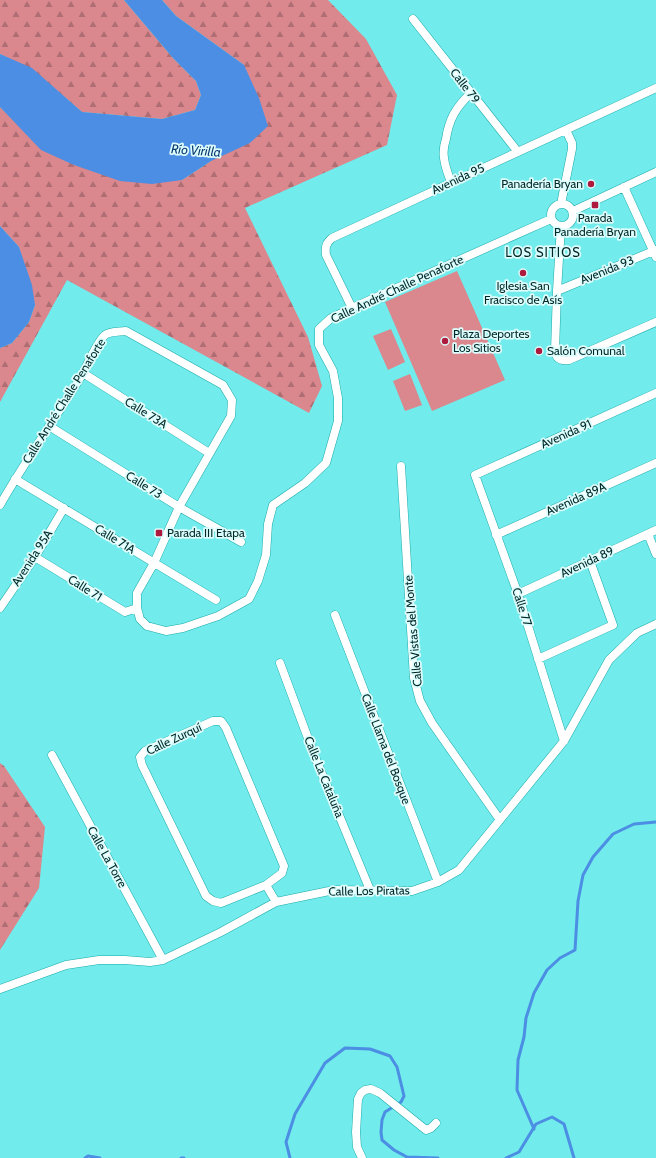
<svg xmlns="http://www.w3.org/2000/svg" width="656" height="1158" font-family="Cabin,sans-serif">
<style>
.forest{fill:url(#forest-firs)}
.pitch{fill:#da878d}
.water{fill:#4b8ee3}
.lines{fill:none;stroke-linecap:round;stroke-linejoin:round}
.stream{stroke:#4b8ee3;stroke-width:3}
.street-casing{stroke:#1dabab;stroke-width:9}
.street{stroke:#fff;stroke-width:8}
.poi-dot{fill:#ae1a3d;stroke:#ddfdfd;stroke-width:1.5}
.labels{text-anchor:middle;stroke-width:3.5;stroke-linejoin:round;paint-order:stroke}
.street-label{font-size:12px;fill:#002727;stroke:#ddfdfd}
.poi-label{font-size:12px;fill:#002727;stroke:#ddfdfd;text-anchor:start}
.water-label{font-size:13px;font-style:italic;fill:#09396e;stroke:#ddfdfd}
.neighbourhood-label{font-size:13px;letter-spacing:1px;fill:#002727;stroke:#ddfdfd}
</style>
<defs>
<pattern id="forest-firs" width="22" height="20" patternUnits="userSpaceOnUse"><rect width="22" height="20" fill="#da878d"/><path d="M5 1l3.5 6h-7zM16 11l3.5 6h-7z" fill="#ae6e73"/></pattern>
</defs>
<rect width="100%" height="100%" fill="#71ebeb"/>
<!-- forest -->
<path class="forest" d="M0 0H124L173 58 196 81 201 95 195 110 162 119 82 112 32 69 0 54Z
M162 0H328L366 39 397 95 387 145 245 208 308 337 322 386 309 413 67 280 0 402V348L12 343 29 322 35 305 19 247 0 226V107L4 111 182 180 211 161 244 65 176 16Z
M0 763 4 766 45 827 39 888 0 950Z"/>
<!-- pitch -->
<path class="pitch" d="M457 271 505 380 432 411 385 302Z
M391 329 405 362 388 370 373 336Z
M410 374 422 405 405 411 393 381Z"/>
<!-- water -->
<path class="water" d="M124 0H162L176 16 244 65 259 98 268 126 250 143 211 161 182 180 152 184 120 181 74 165 41 150 0 107V54L32 68 82 112 162 119 195 110 201 95 196 81 173 58Z
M0 226 19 247 32 285 35 305 29 322 12 343 0 348Z"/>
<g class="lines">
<!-- stream -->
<path class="stream" d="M393 1107 385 1112 382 1120 381 1132 382 1140 394 1150 407 1157 438 1158
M534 1129 517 1090 518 1060 524 1037 526 1018 534 993 547 970 560 958 575 950 578 901 583 875 593 857 613 834 634 824 656 822
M85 1158 88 1156 100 1158
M181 1158H184
M290 1158 286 1142 295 1114 325 1063 345 1048 370 1049 390 1056 397 1067 404 1096 401 1102 398 1104
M506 1158 519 1152 536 1124 552 1117 564 1124 574 1158"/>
<defs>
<path id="street" d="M413 19 518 152
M451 182C448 174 445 167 444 158 443 152 444 145 446 139 449 119 456 107 471 93
M624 187 656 257
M551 215a11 11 0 1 1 22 0a11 11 0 1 1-22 0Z
M561 204 572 149V143L566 130
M573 211 656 172
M561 226 557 291 555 351C556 359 561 361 569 360L656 322
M557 291 656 250
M352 308 326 255C325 247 326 243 332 238L656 88
M83 373 209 453
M49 426 179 507 241 542
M401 466 414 678 420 701 432 723 500 820
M15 479 216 600
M0 505C25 461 55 419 82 375 88 364 96 343 105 335 110 331 120 332 126 331L223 385 232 400 231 416 179 507 154 563 137 593V608L140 619 147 626 166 631 183 628 218 616 249 599 258 581 266 555 268 524 273 505 305 483 326 463 338 421V398L333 371 319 345V329L331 318 352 308 551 219
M648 534 656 554
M496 535 656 463
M35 557 125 612 137 608
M518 594 656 530
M0 608 35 557 64 508
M335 615 438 882
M538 659 613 625 590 561
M280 663 315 757 370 890
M213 721H221L226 728 284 866 282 873 266 885 221 903 213 901 206 896 142 765 140 757 145 751Z
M564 741 518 594 475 475 656 393
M52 755 163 960
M266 885 276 902
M0 989 66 965 99 960H125L150 962 163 960 221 932 276 902 334 890 412 891 438 882 459 870 564 741 609 660 637 633 656 624
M362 1158 357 1147 356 1132 358 1099 361 1093 365 1090 371 1089 380 1093 426 1130 431 1128 436 1123"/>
</defs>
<!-- street casing -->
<use href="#street" class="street-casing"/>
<!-- street -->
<use href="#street" class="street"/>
</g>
<!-- markers -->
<g class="poi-dot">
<circle cx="591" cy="184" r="4"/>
<rect x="591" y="201" width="8" height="8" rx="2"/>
<circle cx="523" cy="273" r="4"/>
<circle cx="445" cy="341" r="4"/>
<circle cx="539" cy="351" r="4"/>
<rect x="155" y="529" width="8" height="8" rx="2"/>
</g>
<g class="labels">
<!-- street labels -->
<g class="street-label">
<text transform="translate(465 86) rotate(52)" y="4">Calle 79</text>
<text transform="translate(458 179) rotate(-25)" y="4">Avenida 95</text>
<text transform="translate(607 270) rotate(-22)" y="4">Avenida 93</text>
<text transform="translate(397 289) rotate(-25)" y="4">Calle André Challe Penaforte</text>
<text transform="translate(64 401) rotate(-58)" y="4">Calle André Challe Penaforte</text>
<text transform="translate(146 413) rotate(32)" y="4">Calle 73A</text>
<text transform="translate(566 434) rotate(-24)" y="4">Avenida 91</text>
<text transform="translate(144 485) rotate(32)" y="4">Calle 73</text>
<text transform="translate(576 499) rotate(-24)" y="4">Avenida 89A</text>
<text transform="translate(115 539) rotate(31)" y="4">Calle 71A</text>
<text transform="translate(32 558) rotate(-57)" y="4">Avenida 95A</text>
<text transform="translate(587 562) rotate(-25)" y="4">Avenida 89</text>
<text transform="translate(85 588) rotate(32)" y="4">Calle 71</text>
<text transform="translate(522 607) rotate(72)" y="4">Calle 77</text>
<text transform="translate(413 631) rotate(-95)" y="4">Calle Vistas del Monte</text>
<text transform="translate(174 739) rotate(-25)" y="4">Calle Zurquí</text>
<text transform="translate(386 749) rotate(69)" y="4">Calle Llama del Bosque</text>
<text transform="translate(324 777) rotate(68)" y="4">Calle La Cataluña</text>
<text transform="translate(107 857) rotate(61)" y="4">Calle La Torre</text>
<text transform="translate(369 891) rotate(-1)" y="4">Calle Los Piratas</text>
</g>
<!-- poi labels -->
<g class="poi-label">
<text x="583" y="188" text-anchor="end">Panadería Bryan</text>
<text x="595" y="222" text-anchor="middle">Parada<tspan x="595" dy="14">Panadería Bryan</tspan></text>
<text x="523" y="290" text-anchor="middle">Iglesia San<tspan x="523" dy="14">Fracisco de Asís</tspan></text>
<text x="453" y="338">Plaza Deportes<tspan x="453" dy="14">Los Sitios</tspan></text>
<text x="547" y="355">Salón Comunal</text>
<text x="167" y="537">Parada III Etapa</text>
</g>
<!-- water labels -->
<g class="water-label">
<text transform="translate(196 150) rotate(4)" y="5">Río Virilla</text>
</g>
<!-- neighbourhood labels -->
<g class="neighbourhood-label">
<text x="543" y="257">LOS SITIOS</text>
</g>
</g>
</svg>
